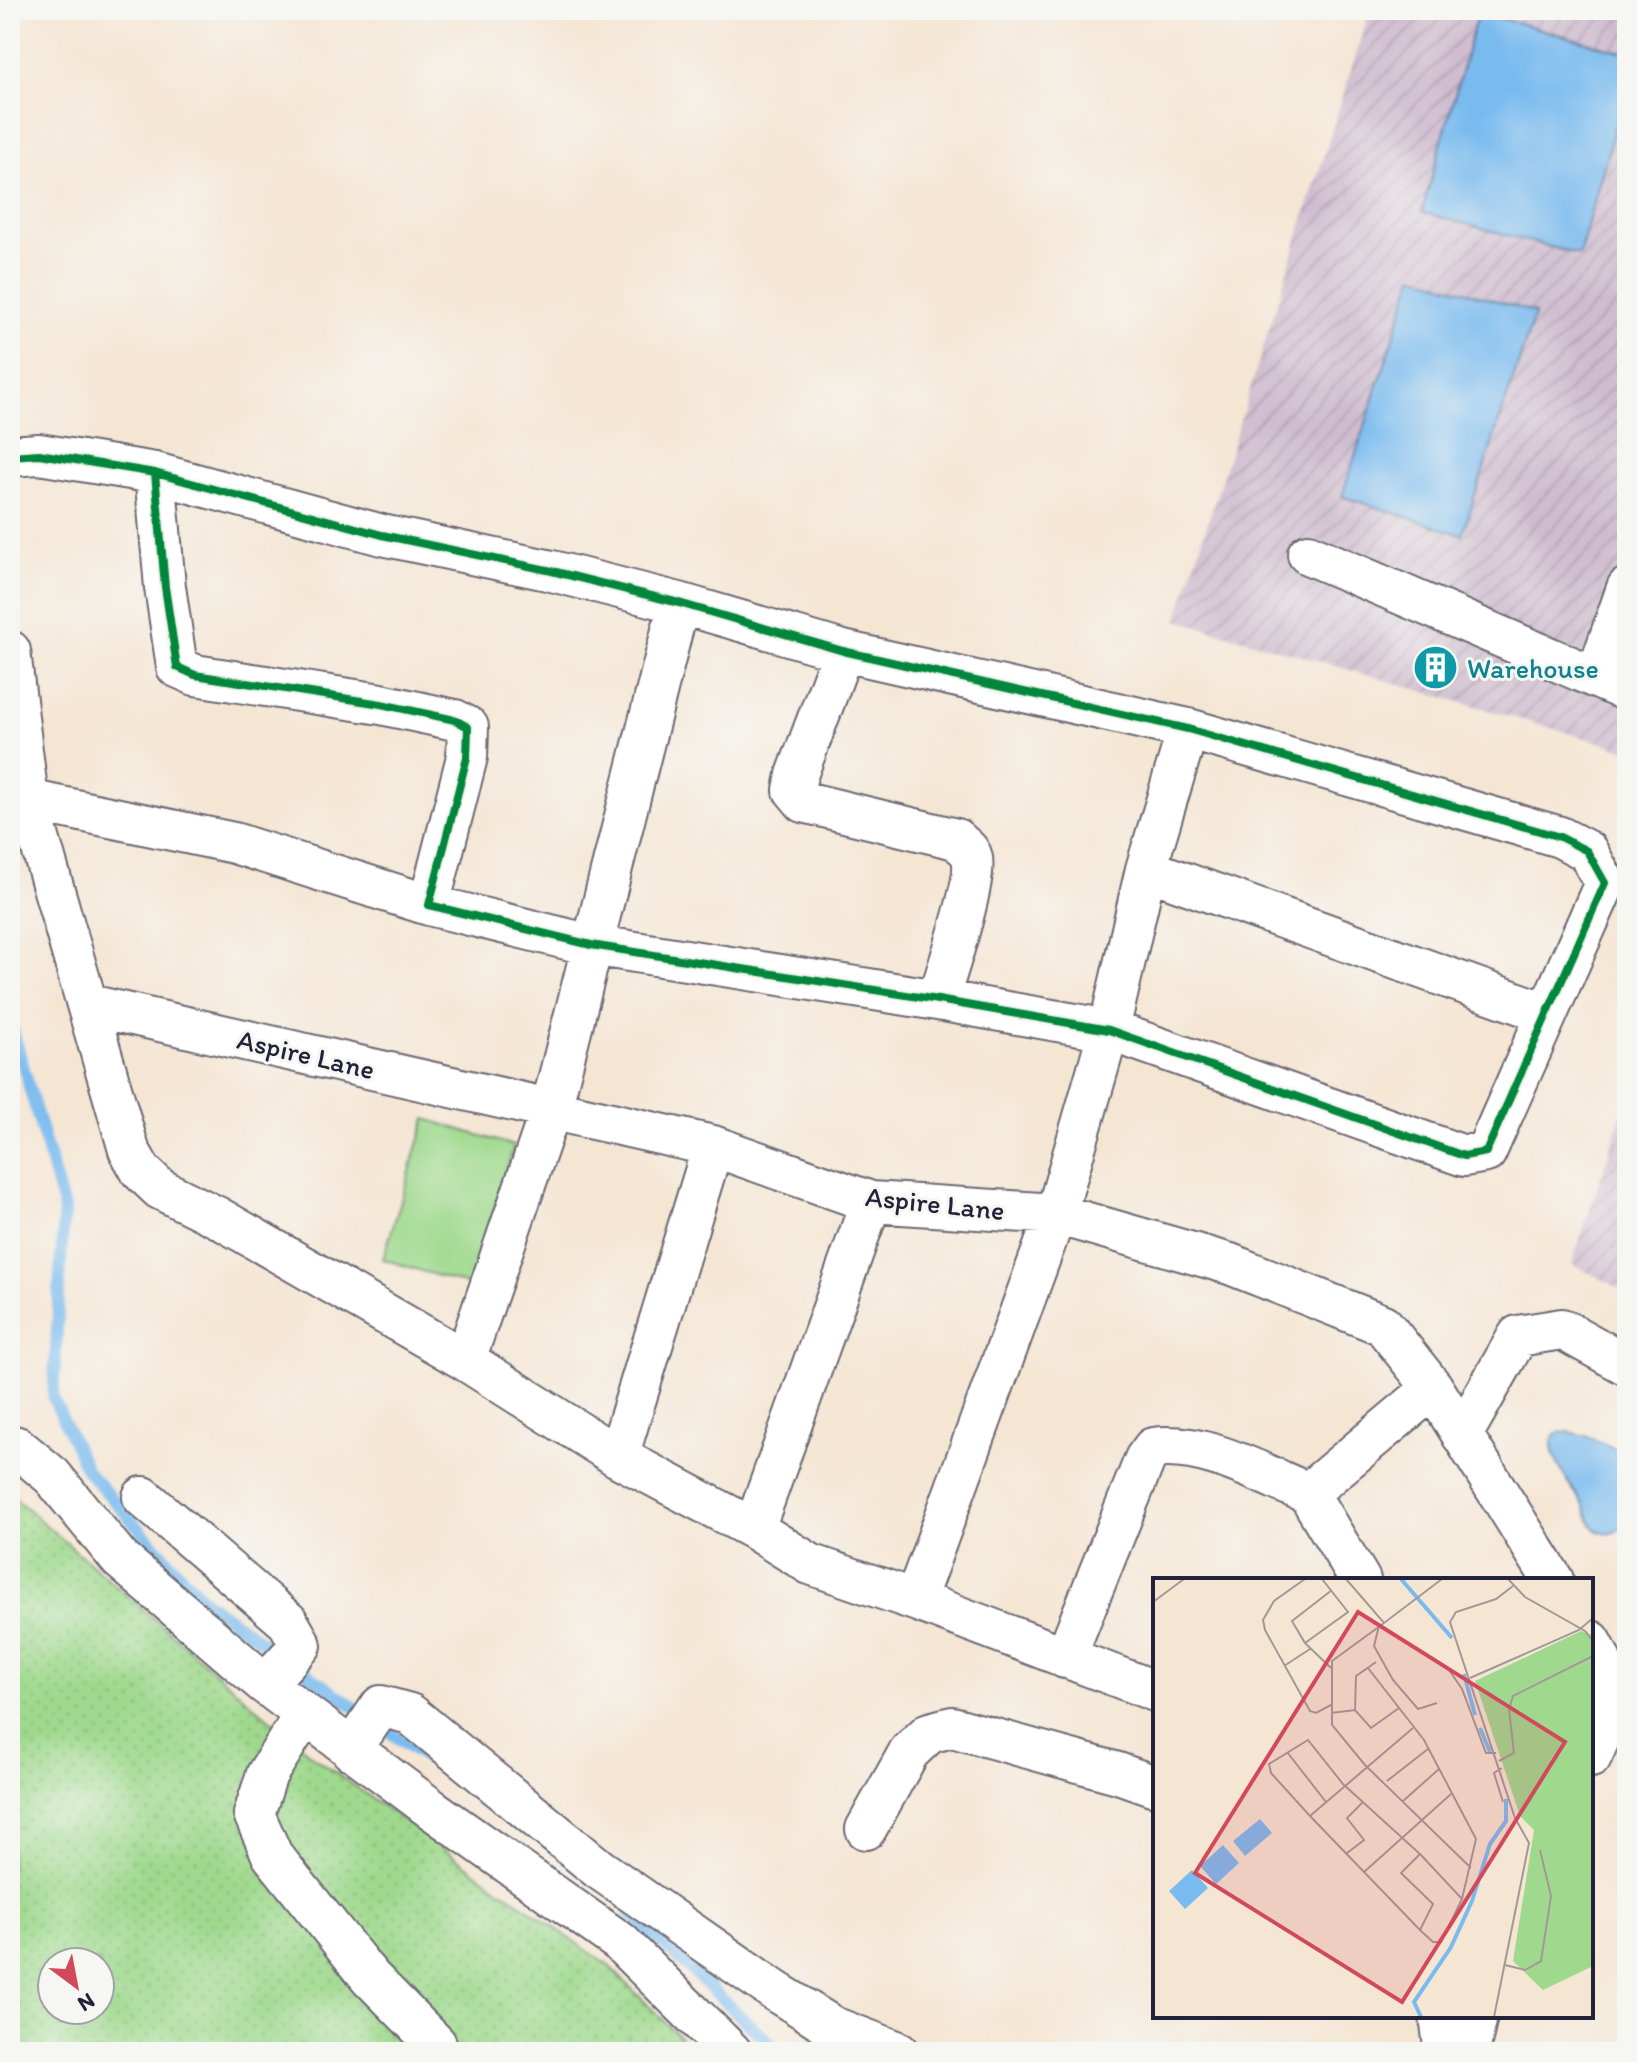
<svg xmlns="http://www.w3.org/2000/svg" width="1637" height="2062" font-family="Itim,sans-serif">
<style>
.industrial{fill:url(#industrial-furrows)}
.grass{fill:url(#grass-dots);stroke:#607e64;stroke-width:2;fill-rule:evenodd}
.green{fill:#9fd98d;stroke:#607e64;stroke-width:2}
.water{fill:#7abbef;stroke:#4e6e95;stroke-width:2}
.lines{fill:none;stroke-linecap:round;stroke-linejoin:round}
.stream{stroke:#7abbef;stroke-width:12}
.minor-casing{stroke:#6c6771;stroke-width:44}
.minor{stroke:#fff;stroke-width:40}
.cycleway-casing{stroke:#f6f6f2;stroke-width:13}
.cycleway{stroke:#00873e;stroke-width:8}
.labels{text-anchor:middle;stroke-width:6;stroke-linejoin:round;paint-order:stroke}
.culture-label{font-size:28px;fill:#0d838f;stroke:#f6f6f2;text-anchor:start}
.street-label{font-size:28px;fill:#22223b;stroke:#f6f6f2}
.inset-river{fill:none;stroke:#7abbef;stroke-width:4}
.inset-road{fill:none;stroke:#a19897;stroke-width:2}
.view{fill:#d1495b;fill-opacity:0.15;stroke:#d1495b;stroke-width:4}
.inset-edge{fill:none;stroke:#22223b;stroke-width:4}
</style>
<defs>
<pattern id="industrial-furrows" width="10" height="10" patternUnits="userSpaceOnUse" patternTransform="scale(2)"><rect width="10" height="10" fill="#cfbdcf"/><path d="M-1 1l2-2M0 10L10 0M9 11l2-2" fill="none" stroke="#b1a2b3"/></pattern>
<pattern id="grass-dots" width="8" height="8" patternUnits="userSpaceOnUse" patternTransform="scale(2)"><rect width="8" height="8" fill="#9fd98d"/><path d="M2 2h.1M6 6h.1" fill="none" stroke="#89ba7b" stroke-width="1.8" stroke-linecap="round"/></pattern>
</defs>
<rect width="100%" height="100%" fill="#f6f6f2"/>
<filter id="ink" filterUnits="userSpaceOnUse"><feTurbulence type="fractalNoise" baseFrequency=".0125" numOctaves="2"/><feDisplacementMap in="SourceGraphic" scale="16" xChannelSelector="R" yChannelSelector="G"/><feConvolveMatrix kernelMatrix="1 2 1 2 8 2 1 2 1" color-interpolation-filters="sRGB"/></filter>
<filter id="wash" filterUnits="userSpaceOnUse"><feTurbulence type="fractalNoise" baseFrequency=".006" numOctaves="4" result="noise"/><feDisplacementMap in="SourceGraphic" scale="32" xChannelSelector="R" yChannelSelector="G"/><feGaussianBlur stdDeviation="1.8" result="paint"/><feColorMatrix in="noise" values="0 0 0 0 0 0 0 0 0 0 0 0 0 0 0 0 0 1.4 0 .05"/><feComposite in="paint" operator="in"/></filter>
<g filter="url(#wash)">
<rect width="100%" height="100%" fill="#f5e6d4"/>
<!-- industrial -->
<path class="industrial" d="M1370 10H1627V750L1177 620Z
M1627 1098V1292L1572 1264Z"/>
<!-- grass -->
<path class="grass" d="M10 1494 312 1756 609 1966 695 2052H10ZM52 1962H100V2010H52Z"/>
<!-- green -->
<path class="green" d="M426 1119 514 1146 470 1286 383 1259Z"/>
<!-- water -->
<path class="water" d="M1478 12 1627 53V83L1579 255 1422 212Z
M1414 275 1535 313 1462 535 1342 496Z
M1569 1432 1586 1436 1618 1450 1622 1462 1627 1465V1525C1620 1529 1613 1535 1604 1533 1589 1530 1590 1514 1583 1504 1574 1491 1550 1458 1552 1443 1552 1437 1554 1436 1558 1433Z"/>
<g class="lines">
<!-- stream -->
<path class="stream" d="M10 1020 64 1209 53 1398 86 1470 205 1601 482 1798
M629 1912 779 2052"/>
</g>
</g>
<g filter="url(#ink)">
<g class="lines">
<defs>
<path id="minor" d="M10 456 39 454 155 473 382 535 552 571 679 603 843 651 1188 729 1560 837 1587 851 1605 883 1486 1152 1464 1156 1109 1030 938 1000 591 945 429 905 467 757 468 727 455 720 381 704 195 675 177 667 165 587 155 473
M1308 554 1627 691
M10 651 28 800
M843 651 797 775 794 790 804 802 956 839C962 845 970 849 972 858 978 878 946 974 938 1000
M1596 678 1627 588
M1146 869 1546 1013
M429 905 234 843 28 800 129 1150 141 1171 160 1189 219 1218 465 1360 618 1457 754 1529 810 1564 915 1600 1155 1691
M89 1005 713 1146 871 1202 1056 1214 1230 1264 1383 1325 1433 1388 1553 1580
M465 1360 551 1109 679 603
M1462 1435 1518 1336 1562 1329 1627 1365
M10 1445 17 1447 52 1476 120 1559 265 1684 433 1810 620 1942 731 2052
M618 1457 713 1146
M1308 1493 1360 1580
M143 1497 288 1622 301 1645 265 1684
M754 1529 871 1202
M915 1600 1056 1214 1109 1030 1146 869 1188 729
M1591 1641C1618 1688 1613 1711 1591 1757
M1065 1658 1145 1459 1153 1448C1205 1441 1261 1474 1308 1493L1433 1388
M305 1714 267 1774 254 1814 272 1855 370 1977 436 2044 439 2052
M351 1750 381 1706 410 1714 599 1869 775 1991 833 2027 899 2052
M866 1829 909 1752 929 1733 952 1727 1118 1773 1155 1786
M1440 2016 1444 2046 1455 2052
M1469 2052 1477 2016"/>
</defs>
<!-- minor casing -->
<use href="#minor" class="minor-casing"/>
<!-- minor -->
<use href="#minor" class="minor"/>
<defs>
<path id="cycleway" d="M10 456 39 454 155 473 382 535 552 571 679 603 843 651 1188 729 1560 837 1587 851 1605 883 1486 1152 1464 1156 1109 1030 938 1000 591 945 429 905 467 757 468 727 455 720 381 704 195 675 177 667 165 587 155 473"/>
</defs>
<!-- cycleway casing -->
<use href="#cycleway" class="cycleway-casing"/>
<!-- cycleway -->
<use href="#cycleway" class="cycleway"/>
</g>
</g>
<!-- icons -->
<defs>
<symbol id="building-disc" viewBox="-11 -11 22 22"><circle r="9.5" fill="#0f9aa8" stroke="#f6f6f2"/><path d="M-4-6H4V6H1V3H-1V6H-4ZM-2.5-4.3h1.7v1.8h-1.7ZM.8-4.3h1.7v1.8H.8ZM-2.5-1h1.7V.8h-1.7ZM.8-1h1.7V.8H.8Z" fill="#fff"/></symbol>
</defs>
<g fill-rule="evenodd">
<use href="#building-disc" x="1410" y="642" width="51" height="51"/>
</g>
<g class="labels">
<!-- culture labels -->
<g class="culture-label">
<text x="1467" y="678">Warehouse</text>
</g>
<!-- street labels -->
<g class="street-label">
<text transform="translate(306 1054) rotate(13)" y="10">Aspire Lane</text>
<text transform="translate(935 1203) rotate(6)" y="10">Aspire Lane</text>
</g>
</g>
<!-- overview -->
<g transform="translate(1153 1578)">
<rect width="440" height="440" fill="#f5e6d4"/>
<path d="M428 53 440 57V388L390 412 360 383 381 252 367 238 322 103Z" fill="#9fd98d"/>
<path d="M107 241 119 255 92 278 80 263ZM70 267 86 285 63 306 47 288ZM39 292 55 310 32 331 16 313Z" fill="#7abbef"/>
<path class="inset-river" d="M248 1 299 60M311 96 322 137M327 150 337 174M268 439 261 424 298 369 319 323 337 266 353 243V221"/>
<path class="inset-road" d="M152 1 121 23 110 42 112 52 157 133 163 135 178 127M193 1 231 45 289 1M355 1 372 19 432 53 440 63M0 24 31 1M231 45 179 83V147L212 187 318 290M226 48 221 68 240 102 265 131 284 125M152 65 195 34 169 1M131 88 157 71M294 89 309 111 333 175H343M178 90 152 65 139 43 179 12M215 90 271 162 323 261 309 321 267 276M317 100 426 52 440 40M202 132 203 98 223 84M178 135 202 132 218 150 246 130M134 174 173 224M346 183 361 175 356 131 360 118 440 78M349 190 341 195 350 224M234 203 275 171M250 223 286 191M157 238 260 150M194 275 211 262 194 240 210 224M211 294 298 216M267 352 280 326 248 295 267 276 190 206 155 162 116 186 118 195 157 238 267 352 280 364H288L309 321M352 387 372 392 388 383 398 318 387 272M341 439 376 265 362 240 297 44 303 34 343 21 360 8"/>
<path class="view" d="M205 34 412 164 249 424 42 295Z"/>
<rect width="440" height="440" class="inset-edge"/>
</g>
<!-- margin -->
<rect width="1637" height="2062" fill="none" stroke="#f6f6f2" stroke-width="40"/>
<!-- north arrow -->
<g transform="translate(76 1986) rotate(148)"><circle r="38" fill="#f6f6f2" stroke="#a1a1a9" stroke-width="2"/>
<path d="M0-6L14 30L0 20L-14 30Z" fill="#d1495b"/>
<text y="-12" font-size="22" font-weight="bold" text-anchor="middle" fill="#22223b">N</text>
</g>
</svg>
